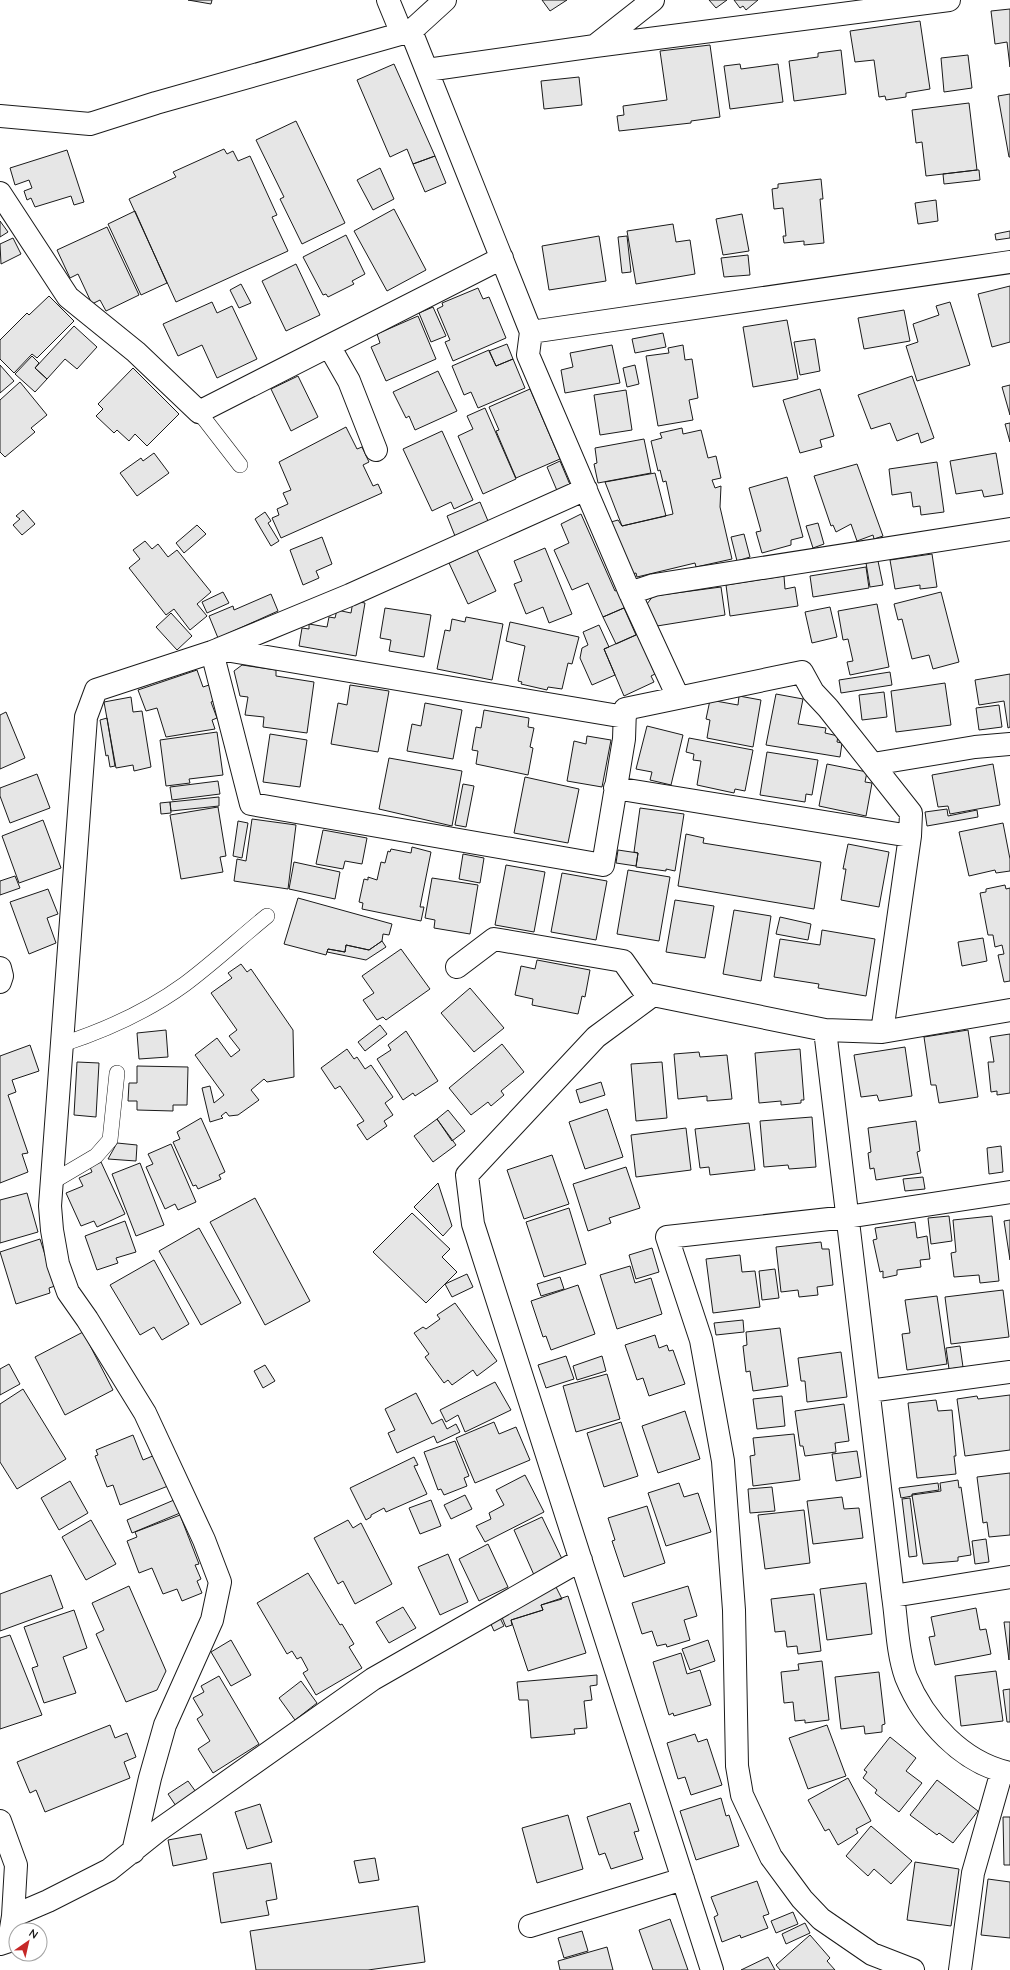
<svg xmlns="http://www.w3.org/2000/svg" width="1010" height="1970" font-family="Quicksand,sans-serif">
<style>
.building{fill:#e6e6e6;stroke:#1a1a1a}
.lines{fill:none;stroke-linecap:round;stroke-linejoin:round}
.service-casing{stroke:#1a1a1a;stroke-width:16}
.minor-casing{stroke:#1a1a1a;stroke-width:24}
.service{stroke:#fff;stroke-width:15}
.minor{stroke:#fff;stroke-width:22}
</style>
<rect width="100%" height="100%" fill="#fff"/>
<!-- building -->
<path class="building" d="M188 0H212L211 4Z
M542 0H567L550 11Z
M709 0H727L716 8Z
M734 0H758L746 10 743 6 740 8Z
M1010 9V67L1007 42 995 44 991 11Z
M920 21 930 89 906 93V97L886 100 885 96 879 97 874 60 855 62 850 31Z
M710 45 720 117 691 121V123L619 131 617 116 624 115 623 106 667 100 660 51Z
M841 50 846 94 794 101 789 61 818 57V53Z
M968 55 972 88 944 92 941 58Z
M394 64 435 156 413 164 407 149 390 157 357 80Z
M740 64 741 69 778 64 783 102 730 109 724 66Z
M579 77 582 105 544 109 541 81Z
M1010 94V157H1009L998 96Z
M969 103 977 170 926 176 922 142 916 143 912 110Z
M296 121 345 223 302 244 280 199 284 197 256 140Z
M224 149 227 154 233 151 238 161 250 156 277 215 272 217 288 251 176 302 129 199 176 177 173 172Z
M67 150 84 202 74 205 71 196 35 207 31 198 27 200 24 191 32 188 29 180 15 185 10 168Z
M435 156 446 183 425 192 413 164Z
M380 168 394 199 373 210 357 180Z
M977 170H979L980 180 944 184 943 174Z
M821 179 823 199H820L824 243 804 245V241L784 243 783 236H786L783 208 774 209 772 189 778 188V184Z
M936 200 938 221 918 224 915 203Z
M394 209 426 270 387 291 354 231Z
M135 211 167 283 141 295 108 224Z
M742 214 749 251 723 255 716 219Z
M0 221 8 232 0 237Z
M673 224 676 242 690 240 695 274 636 284 627 231Z
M107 227 139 295 106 311 100 300 92 304 78 274 70 278 57 250Z
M1010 231V238L996 240 995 234Z
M346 235 365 274 352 281 354 284 328 297 326 294 323 295 303 257Z
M599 236 606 281 549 290 542 246Z
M627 236 631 272 622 273 618 237Z
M13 238 21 254 1 264 0 244Z
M748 255 750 275 724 277 721 258Z
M296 264 320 315 286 331 262 281Z
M241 284 251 303 239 308 230 290Z
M1010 286V342L992 347 978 294Z
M478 288 483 299 489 297 506 338 453 361 445 342 450 340 437 309 443 306 442 303Z
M49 296 74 321 37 358 32 354 14 373 0 359V340L27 313 29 315Z
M212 302 217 313 232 306 257 359 217 378 202 345 178 356 163 324Z
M950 302 970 365 917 381 906 346 918 342 913 324 939 315 936 306Z
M433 307 446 336 431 342 419 313Z
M904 310 910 341 864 349 858 318Z
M418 316 436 359 386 381 371 347 380 343 377 334Z
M787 320 798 379 753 387 743 327Z
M74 326 97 347 77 369 65 359 47 379 35 368Z
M663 333 666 347 635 353 632 339Z
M815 339 820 371 800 375 794 342Z
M507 344 513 359 496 366 489 351Z
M612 345 620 383 565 393 561 370 573 367 570 353Z
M683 345 685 360 692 359 698 398 689 400 693 420 658 426 646 356 669 353 668 348Z
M489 350 496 366 513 359 525 388 478 408 471 392 464 395 452 366Z
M32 356 39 363 35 368 47 379 35 392 15 374Z
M0 365 14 381 0 393Z
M635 365 639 384 627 387 623 368Z
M133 368 179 414 147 446 135 434 129 441 117 430 114 433 96 416 103 409 98 404Z
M438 371 457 411 415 430 409 416 406 418 393 392Z
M298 376 318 417 291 431 271 389Z
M912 376 934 438 921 443 918 433 897 441 890 423 871 429 858 395Z
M20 382 47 415 31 428 35 432 5 457 0 452V400Z
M1010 385V415L1002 387Z
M530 389 560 459 516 478 496 431 499 430 489 407Z
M820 389 834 436 820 440 822 447 800 453 783 400Z
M626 390 632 430 600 435 594 395Z
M485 408 516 479 483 494 458 436 473 429 467 416Z
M1010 423V442L1005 424Z
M346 427 357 449 362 447 369 462 363 465 373 486 378 484 382 493 281 538 272 518 279 515 277 509 288 504 283 493 291 490 279 462Z
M682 428 683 434 701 430 708 458 716 456 721 478 712 480 715 488 721 486 720 507 732 559 696 567 695 563 637 577 636 573 632 574 611 522 618 520 622 526 673 514 666 481 663 482 660 470 658 471 651 441 662 438 660 433Z
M442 431 473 500 454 509 451 502 432 511 403 449Z
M644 439 651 473 598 483 594 464 597 463 595 448Z
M154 453 169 473 137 496 120 473 141 458 143 461Z
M996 453 1003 494 984 497 982 490 956 494 950 461Z
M560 461 571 487 558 493 547 467Z
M937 462 944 512 921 515 920 506 913 507 911 492 892 495 889 469Z
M857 464 883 536 874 539 873 535 857 541 851 524 836 532 833 525 831 526 814 476Z
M655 473 666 516 622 526 605 482Z
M787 477 803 537 791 540V545L762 553 756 532 761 531 749 488Z
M480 502 488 521 455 536 447 516Z
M23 510 35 524 22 535 13 525 20 519 16 516Z
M265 512 271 521 268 523 279 541 271 546 255 519Z
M581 514 615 591 618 590 626 607 603 617 588 583 572 590 554 550 569 543 561 524Z
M818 523 824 544 813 548 806 526Z
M197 525 206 534 184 553 176 543Z
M744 534 750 557 737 561 731 537Z
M322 537 332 564 316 571 319 578 303 585 290 550Z
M145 541 152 549 158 544 168 557 177 550 211 592 197 604 207 616 190 630 174 609 166 615 129 568 140 559 133 550Z
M545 548 572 614 549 623 543 607 526 614 514 584 522 581 514 561Z
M477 550 496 591 468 604 449 563Z
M932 554 937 587 920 589V585L895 589 890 560Z
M878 561 883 585 870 587 866 563Z
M866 567 869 588 813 597 810 576Z
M784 576 785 589 795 587 798 606 730 616 726 585Z
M721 587 725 615 657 626 647 604 653 596Z
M223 592 229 603 207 613 202 602Z
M941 592 959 662 933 669 929 655 912 659 902 619 898 620 894 604Z
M271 594 278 611 218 638 209 616 233 606 234 610Z
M353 601 365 603 356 656 299 646 302 628 309 629V624L327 627 329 617 335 618 337 610 351 613Z
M877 604 889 667 850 675 847 662 853 661 848 639 843 640 838 611Z
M830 607 837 637 812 643 805 612Z
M385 608 431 615 424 657 389 651 391 640 380 638Z
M624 608 636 635 616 644 603 617Z
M171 613 192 636 177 650 156 627Z
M466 617 503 624 492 680 437 669 445 630 450 631 452 619 465 622Z
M510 622 579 637 572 664 568 663 562 689 548 687 547 690 521 684 522 682 518 681 525 646 506 641Z
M599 625 609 647 604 649 615 675 592 685 580 658 582 648 588 645 583 632Z
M638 634 655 674 651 676 654 682 624 696 604 649Z
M242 665 276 670V676L314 682 307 733 263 727 264 717 245 715 248 697 240 696 234 671Z
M197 670 203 687 209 685 214 701 211 702 217 718 212 720 215 729 166 737 157 708 146 711 138 690Z
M890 672 892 685 841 693 839 680Z
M1010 674V727L1008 728 1004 701 979 705 975 680Z
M945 683 951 725 896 732 891 691Z
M350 685 389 691 378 752 331 744 338 703 347 705Z
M884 692 887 717 862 720 859 695Z
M776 694 803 699 798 724 826 728 825 733 838 736 837 742 842 743 840 757 766 745Z
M739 696 761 700 753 747 707 738 710 720 706 719 710 700 738 705Z
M131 697 133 712 142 711 151 767 134 771 133 765 116 768 104 702Z
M425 703 462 710 453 759 407 751 412 724 421 726Z
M999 705 1002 727 979 730 976 708Z
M484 710 529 718 528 727 534 728 530 747 533 748 528 775 476 764 478 751 472 750 476 727 481 728Z
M6 712 25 758 0 769V715Z
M107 718 115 766 110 767 108 755 106 756 100 720Z
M647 726 683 735 671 785 650 780 652 772 636 769Z
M217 732 223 775 189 779 190 783 166 786 160 740Z
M270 734 307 740 300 787 263 782Z
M587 736 611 740 602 787 567 781 574 741 586 744Z
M689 738 753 750 745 791 735 789 734 793 697 785 701 761 693 760 694 754 686 752Z
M767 752 818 760 812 795 806 794 805 802 760 795Z
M389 758 462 771 452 826 379 809Z
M827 764 867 772 865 782 872 783 866 816 819 806Z
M993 764 1000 805 950 814 948 806 938 807 932 775Z
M37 774 50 808 10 823 0 796V788Z
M525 777 579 789 568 843 514 833Z
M218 781 220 794 172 800 170 787Z
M463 784 474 786 466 827 455 825Z
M219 797V806L171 811 170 802Z
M170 802 171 813 161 814 160 803Z
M218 807 226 856 220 857 223 872 181 879 170 815Z
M640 808 684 814 675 871 666 869V871L636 867 638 853 634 852Z
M947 809 948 816 977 810 978 817 927 826 925 812Z
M252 819 296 825 288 889 234 881 237 859 246 861Z
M43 820 61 868 19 883 2 836Z
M238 821 248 823 242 858 233 856Z
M1003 823 1010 859V871L996 873 995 870 969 876 959 832Z
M323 830 367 838 362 864 345 861 343 869 316 864Z
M686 834 704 838 703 843 821 862 814 909 678 886Z
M848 844 889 852 879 907 841 900 846 869H843Z
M412 847 431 852 420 907H424L421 921 362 909 363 903 359 902 364 879 368 880V877L377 880 381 862 385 863 388 851 390 852 391 849 411 853Z
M618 850 638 853 636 866 616 863Z
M463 854 484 858 480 883 459 879Z
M294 862 340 872 335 899 289 889Z
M506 865 545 872 534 932 495 925Z
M628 870 670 877 659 941 617 934Z
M562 873 607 881 596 940 551 932Z
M15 876 20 888 0 895V881Z
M432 878 478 885 470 934 434 928 435 920 425 918Z
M1005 885 1006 889 1010 888V981L1004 982 998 955 1004 954 1002 945 995 947 993 935H988L980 893 986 892V889Z
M48 889 58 914 47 918 56 943 29 954 10 902Z
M298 898 392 924 389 935 383 934 382 941 369 950 346 945 345 952 328 949 326 955 284 944Z
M675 900 714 906 705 958 666 952Z
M734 910 771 916 761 981 723 974Z
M780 917 811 924 808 940 776 934Z
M822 930 875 939 866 996 818 988 819 984 774 977 780 939 820 945Z
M983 938 987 961 962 966 958 942Z
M382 941 386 947 366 960 327 952 328 949 345 952 346 945 369 950Z
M401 949 430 989 386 1020 383 1017 377 1020 363 1000 374 993 362 976Z
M537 960 590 970 585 997 582 996 578 1014 532 1005 533 999 515 995 521 966 535 969Z
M241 964 247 972 251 969 293 1030 294 1077 267 1082 264 1079 251 1090 259 1100 238 1115 229 1116 226 1112 221 1116 223 1118 210 1122 202 1088 210 1086 214 1103 224 1095 195 1055 217 1038 231 1057 240 1050 229 1036 237 1030 211 993 232 978 228 973Z
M470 988 504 1028 474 1052 441 1013Z
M380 1025 387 1034 365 1051 358 1042Z
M166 1030 168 1057 139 1059 137 1033Z
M968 1030 978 1097 939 1103 936 1085H931L924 1037Z
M406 1031 438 1081 415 1096 413 1093 403 1100 377 1059 391 1050 388 1045Z
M1010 1034V1093L997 1095V1091L991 1092 988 1062H994L990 1037Z
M502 1044 524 1072 501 1091 504 1095 491 1106 488 1102 471 1115 449 1088Z
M30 1045 39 1071 12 1080 16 1092 8 1095 28 1153 22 1154 28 1172 0 1183V1056Z
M905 1047 912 1096 879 1101 877 1095 861 1097 854 1055Z
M347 1049 354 1059 357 1057 365 1069 371 1065 393 1097 385 1103 393 1115 384 1121 387 1126 367 1140 357 1125 364 1121 340 1086 335 1089 321 1068Z
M800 1049 804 1100H801V1103L781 1105V1101L759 1103 755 1053Z
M699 1052 700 1057 727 1055 732 1099 707 1101V1096L678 1099 674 1054Z
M77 1062 99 1063 96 1117 74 1115Z
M662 1062 667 1118 636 1121 631 1064Z
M137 1066 188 1067 187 1105H173V1111L137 1110V1101H128L129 1083H137Z
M601 1082 605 1095 580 1103 576 1090Z
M607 1109 623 1157 585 1169 569 1122Z
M448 1110 465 1131 452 1141 437 1119Z
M812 1117 816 1167 789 1169 788 1165 764 1167 760 1121Z
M201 1118 225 1172 219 1175 221 1179 198 1189 196 1185 193 1186 173 1142 180 1139 177 1132Z
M437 1119 456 1145 433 1162 414 1136Z
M916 1121 920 1151 917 1152 921 1173 876 1180 874 1168 870 1169 868 1153 871 1152 868 1128Z
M749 1123 755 1170 710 1175 709 1167 700 1168 695 1129Z
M686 1128 691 1170 636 1177 631 1135Z
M117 1143 137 1145 136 1161 108 1159Z
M171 1144 196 1202 178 1210 175 1204 165 1209 146 1167 153 1164 148 1154Z
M1001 1146 1003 1172 989 1174 987 1148Z
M552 1155 569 1204 524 1219 507 1170Z
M101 1162 125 1214 97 1227 94 1221 81 1226 66 1193 83 1186 79 1178 92 1172 90 1167Z
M140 1163 164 1225 136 1236 112 1174Z
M626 1167 640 1208 609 1218 611 1223 588 1231 573 1184Z
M923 1177 925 1189 905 1191 903 1179Z
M438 1183 452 1226 443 1236 414 1207Z
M27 1193 38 1232 0 1243V1200Z
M255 1198 310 1301 265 1325 210 1222Z
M569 1208 586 1264 544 1277 526 1222Z
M412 1213 450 1249 442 1257 457 1272 426 1303 373 1252Z
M949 1216 952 1241 931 1244 928 1218Z
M992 1216 999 1281 980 1283 979 1275 954 1277 951 1253 956 1252 953 1220Z
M1010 1220V1260L1004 1221Z
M125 1221 136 1252 116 1258 118 1263 97 1270 85 1236Z
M915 1222 917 1238 927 1236 930 1259 920 1260 921 1267 897 1270V1275L883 1278V1271L880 1272 873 1240 877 1239 875 1228Z
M199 1228 241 1303 201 1325 159 1251Z
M40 1239 55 1286 49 1288 50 1293 16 1304 0 1252Z
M821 1242 822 1249H829L833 1285 817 1287 818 1295 799 1297 798 1290 781 1292 776 1247Z
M652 1248 659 1272 636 1279 629 1255Z
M740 1255 742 1272 755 1271 760 1307 713 1313 706 1259Z
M154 1260 189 1324 162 1340 154 1327 140 1335 110 1285Z
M630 1266 635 1283 651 1278 662 1314 617 1329 600 1275Z
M775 1269 779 1298 762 1300 759 1271Z
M467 1274 473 1287 452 1297 445 1284Z
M560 1277 564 1289 541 1296 537 1284Z
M578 1285 595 1334 551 1350 546 1336 543 1337 531 1301Z
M1003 1290 1009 1337 951 1344 945 1297Z
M937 1296 947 1364 907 1370 902 1334 910 1333 905 1300Z
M455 1303 497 1361 477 1376 473 1370 452 1385 448 1380 444 1383 425 1357 429 1354 414 1333 423 1327 426 1329 440 1319 437 1315Z
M743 1320 744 1332 716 1335 714 1323Z
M780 1328 788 1386 753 1391 750 1371 746 1372 743 1346 747 1345 746 1332Z
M83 1332 113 1390 65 1415 35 1357Z
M655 1335 659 1348 667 1345 669 1351 673 1350 685 1384 649 1396 643 1378 637 1380 625 1345Z
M960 1346 963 1367 949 1369 946 1348Z
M841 1352 847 1397 807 1402 805 1381H801L798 1358Z
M566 1356 574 1379 546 1388 538 1365Z
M602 1356 606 1371 577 1380 573 1366Z
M9 1364 20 1384 0 1395V1369Z
M265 1365 275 1381 263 1388 254 1371Z
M607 1374 620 1419 576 1432 563 1386Z
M495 1382 511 1410 465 1432 458 1415 446 1422 440 1410Z
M23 1389 66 1459 17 1489 0 1462V1404Z
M416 1393 432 1424 442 1419 447 1429 456 1424 460 1432 437 1443 434 1436 397 1453 388 1433 395 1430 385 1409Z
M1010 1395V1450L965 1456 957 1399 977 1396 978 1399Z
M782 1396 785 1426 757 1429 753 1399Z
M936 1400 938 1411 952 1410 956 1456H954L956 1474 917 1478 908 1403Z
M844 1404 849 1441 835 1443 836 1452 805 1456 803 1446H800L795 1411Z
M685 1411 700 1459 658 1473 642 1426Z
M494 1422 499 1434 516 1427 530 1460 475 1483 456 1438Z
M621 1422 638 1476 604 1487 587 1433Z
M794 1434 800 1480 753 1486 750 1456 755 1455 753 1438Z
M133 1435 143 1460 155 1455 168 1486 120 1505 113 1485 107 1487 95 1456 98 1455 96 1450Z
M455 1441 469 1476 464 1478 467 1486 444 1495 441 1489 438 1490 424 1452Z
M857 1451 861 1477 836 1481 832 1454Z
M414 1457 418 1465 414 1466 427 1494 386 1512 384 1508 371 1515V1517L366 1520 350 1488Z
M1010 1473V1535L989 1537 987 1522 983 1523 977 1477Z
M525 1475 544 1512 485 1542 476 1526 491 1519 489 1513 504 1505 496 1490Z
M958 1480 959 1488 961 1487 971 1555 958 1557V1561L923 1564 912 1495 941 1491 940 1483Z
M70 1481 88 1513 59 1530 41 1498Z
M679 1483 684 1497 698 1493 711 1532 666 1546 648 1493Z
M938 1483 939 1490 912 1494V1496L901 1498 899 1488Z
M772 1487 775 1511 750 1513 748 1489Z
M465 1495 472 1509 451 1519 444 1505Z
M842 1497 844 1509 859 1508 863 1538 813 1544 807 1501Z
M910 1498 917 1556 909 1557 902 1499Z
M174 1500 180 1513 132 1533 127 1520Z
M431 1500 441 1526 420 1534 409 1508Z
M647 1506 665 1563 624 1577 612 1541 615 1540 608 1518Z
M804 1510 810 1563 765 1569 758 1515Z
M180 1515 199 1564 195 1565 201 1579 197 1581 202 1593 182 1601 177 1589 163 1594 152 1568 139 1573 127 1541 137 1537 135 1532Z
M542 1517 563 1561 534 1575 514 1530Z
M91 1520 116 1564 86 1580 62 1537Z
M348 1520 353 1528 361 1523 392 1584 355 1604 343 1581 338 1584 314 1538Z
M986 1539 989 1562 975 1564 972 1541Z
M488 1544 508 1587 479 1601 459 1559Z
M448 1554 468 1602 440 1615 418 1567Z
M308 1573 340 1625 342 1624 354 1644 349 1647 362 1668 316 1695 303 1673 308 1670 301 1657 297 1659 292 1651 287 1654 257 1603Z
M51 1575 63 1608 0 1631V1594Z
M866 1583 872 1634 827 1640 820 1589Z
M555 1585 562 1599 541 1605 543 1610 511 1620 512 1625 506 1627 501 1615Z
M129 1586 166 1671 157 1690 126 1702 96 1634 104 1630 92 1603Z
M688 1586 697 1616 684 1620 690 1640 667 1647 666 1644 657 1646 652 1631 642 1634 632 1603Z
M814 1594 821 1651 798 1654 797 1646 787 1647 785 1631 775 1632 771 1599Z
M568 1596 586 1653 528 1671 511 1620 543 1610 541 1605Z
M403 1607 416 1628 389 1643 376 1622Z
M976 1608 980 1630 986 1629 991 1654 935 1665 929 1637 935 1636 931 1617Z
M74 1610 87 1648 63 1657 76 1693 44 1703 32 1668 38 1666 24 1627Z
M500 1618 504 1626 494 1631 490 1622Z
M1004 1622H1010L1009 1660Z
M10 1635 42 1715 0 1729V1638Z
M231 1640 251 1675 231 1686 211 1652Z
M708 1640 715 1661 690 1670 682 1649Z
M681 1653 687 1674 700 1670 711 1705 674 1716 673 1713 669 1715 653 1662Z
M822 1661 829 1720 805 1723V1720L795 1721 793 1702 784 1703 781 1672 799 1670 798 1664Z
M996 1671 1003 1721 961 1726 955 1676Z
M879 1672 885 1724 882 1725V1732L865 1734 864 1726 841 1729 835 1677Z
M597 1675V1685L590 1686 592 1700 584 1701 587 1728 574 1729 575 1734 531 1738 528 1700H519L517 1682Z
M219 1676 259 1744 213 1773 198 1749 210 1741 197 1719 203 1715 193 1698 204 1692 201 1686Z
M301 1681 317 1703 295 1720 279 1698Z
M1010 1689V1722H1007L1003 1690Z
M110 1725 115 1738 127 1733 136 1757 124 1762 130 1778 45 1812 36 1790 30 1793 17 1762Z
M827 1725 846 1776 808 1789 789 1738Z
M695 1734 698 1742 707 1739 722 1785 691 1795 685 1777 678 1779 667 1743Z
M890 1737 916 1758 906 1771 922 1783 899 1812 875 1793 877 1790 863 1778 867 1772 864 1770Z
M848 1778 871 1821 856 1829 858 1833 838 1845 829 1829 825 1831 808 1800Z
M937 1780 978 1811 953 1843 939 1833 937 1835 910 1815Z
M188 1781 196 1792 176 1806 168 1794Z
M721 1798 726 1816 729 1815 739 1846 696 1860 680 1811Z
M630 1803 639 1831 634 1832 643 1859 611 1869 605 1853 599 1855 587 1817Z
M260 1804 272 1842 247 1849 235 1812Z
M568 1815 583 1869 537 1883 522 1828Z
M1003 1817H1010V1865H1004Z
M871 1826 912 1861 891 1884 874 1869 868 1876 846 1856Z
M201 1834 207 1859 173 1866 168 1840Z
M375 1858 379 1880 359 1883 354 1861Z
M915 1862 959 1869 951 1926 907 1920Z
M271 1863 277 1899 266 1901 269 1915 221 1923 213 1873Z
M988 1879 1010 1882V1938L981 1935Z
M757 1881 769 1914 763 1916 768 1928 741 1938 740 1935 722 1942 714 1917 718 1915 711 1897Z
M418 1906 425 1962 368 1970H256L250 1931Z
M793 1912 798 1924 776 1933 771 1921Z
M670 1919 688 1970H653L639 1930Z
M805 1923 810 1933 786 1944 782 1934Z
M582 1931 588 1951 564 1958 558 1938Z
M810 1935 830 1958 827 1961 835 1970H780L776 1965Z
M607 1947 613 1970H560L558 1961Z
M768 1957 775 1970H741Z"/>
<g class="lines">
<defs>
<path id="service" d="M199 412 240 465
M63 1044C106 1030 148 1011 185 984 213 963 240 938 267 916
M52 1182 96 1156 110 1140 117 1073"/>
<path id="minor" d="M388 0 402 34
M411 31 531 332 528 355 630 593 678 697
M596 45 653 0
M427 70 595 46 949 0
M0 116 90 124 156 103 411 31 445 0
M0 193 68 297 136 352 199 412 502 258
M531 332 1010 262
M329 346 349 381 376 450
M630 593 654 585 1010 529
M219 649 625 717
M212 652 251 804 603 865 624 739 625 709 802 672 813 692 828 708 911 813 910 836 882 1032
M873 764 975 747 1010 744
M615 788 910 836
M457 967 494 939 623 961 649 998
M0 968 2 976 0 982
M825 1030 893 1596C897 1622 897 1652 906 1677 924 1721 962 1763 1010 1773
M869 1391 1010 1372
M893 1596 1010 1577
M0 1821 16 1865 13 1916 9 1941 0 1944
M133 1852 150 1778 165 1725 212 1620 220 1582 204 1540 145 1413 87 1319 68 1292 58 1264 52 1230 50 1206 86 717 96 690 212 652 350 595 586 489
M13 1916 48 1901 109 1870 159 1830 373 1679 581 1560
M530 1926 683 1879
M712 1970 473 1224 467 1175 596 1037 653 995 825 1030 882 1032 1010 1010
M913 1970 872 1954 821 1919 802 1899 771 1857 742 1795 737 1766 734 1610 723 1461 701 1340 667 1237 847 1217 1010 1192
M960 1970 973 1873 1002 1771"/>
</defs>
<!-- service casing -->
<use href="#service" class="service-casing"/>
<!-- minor casing -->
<use href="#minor" class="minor-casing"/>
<!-- service -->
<use href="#service" class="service"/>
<!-- minor -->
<use href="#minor" class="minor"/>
</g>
<!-- north arrow -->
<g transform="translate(28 1942) rotate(34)"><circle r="19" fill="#ffffff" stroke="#a3a3a3"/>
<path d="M0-3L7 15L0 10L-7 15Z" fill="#c62828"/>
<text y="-6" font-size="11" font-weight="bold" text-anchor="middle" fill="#1a1a1a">N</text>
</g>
</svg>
